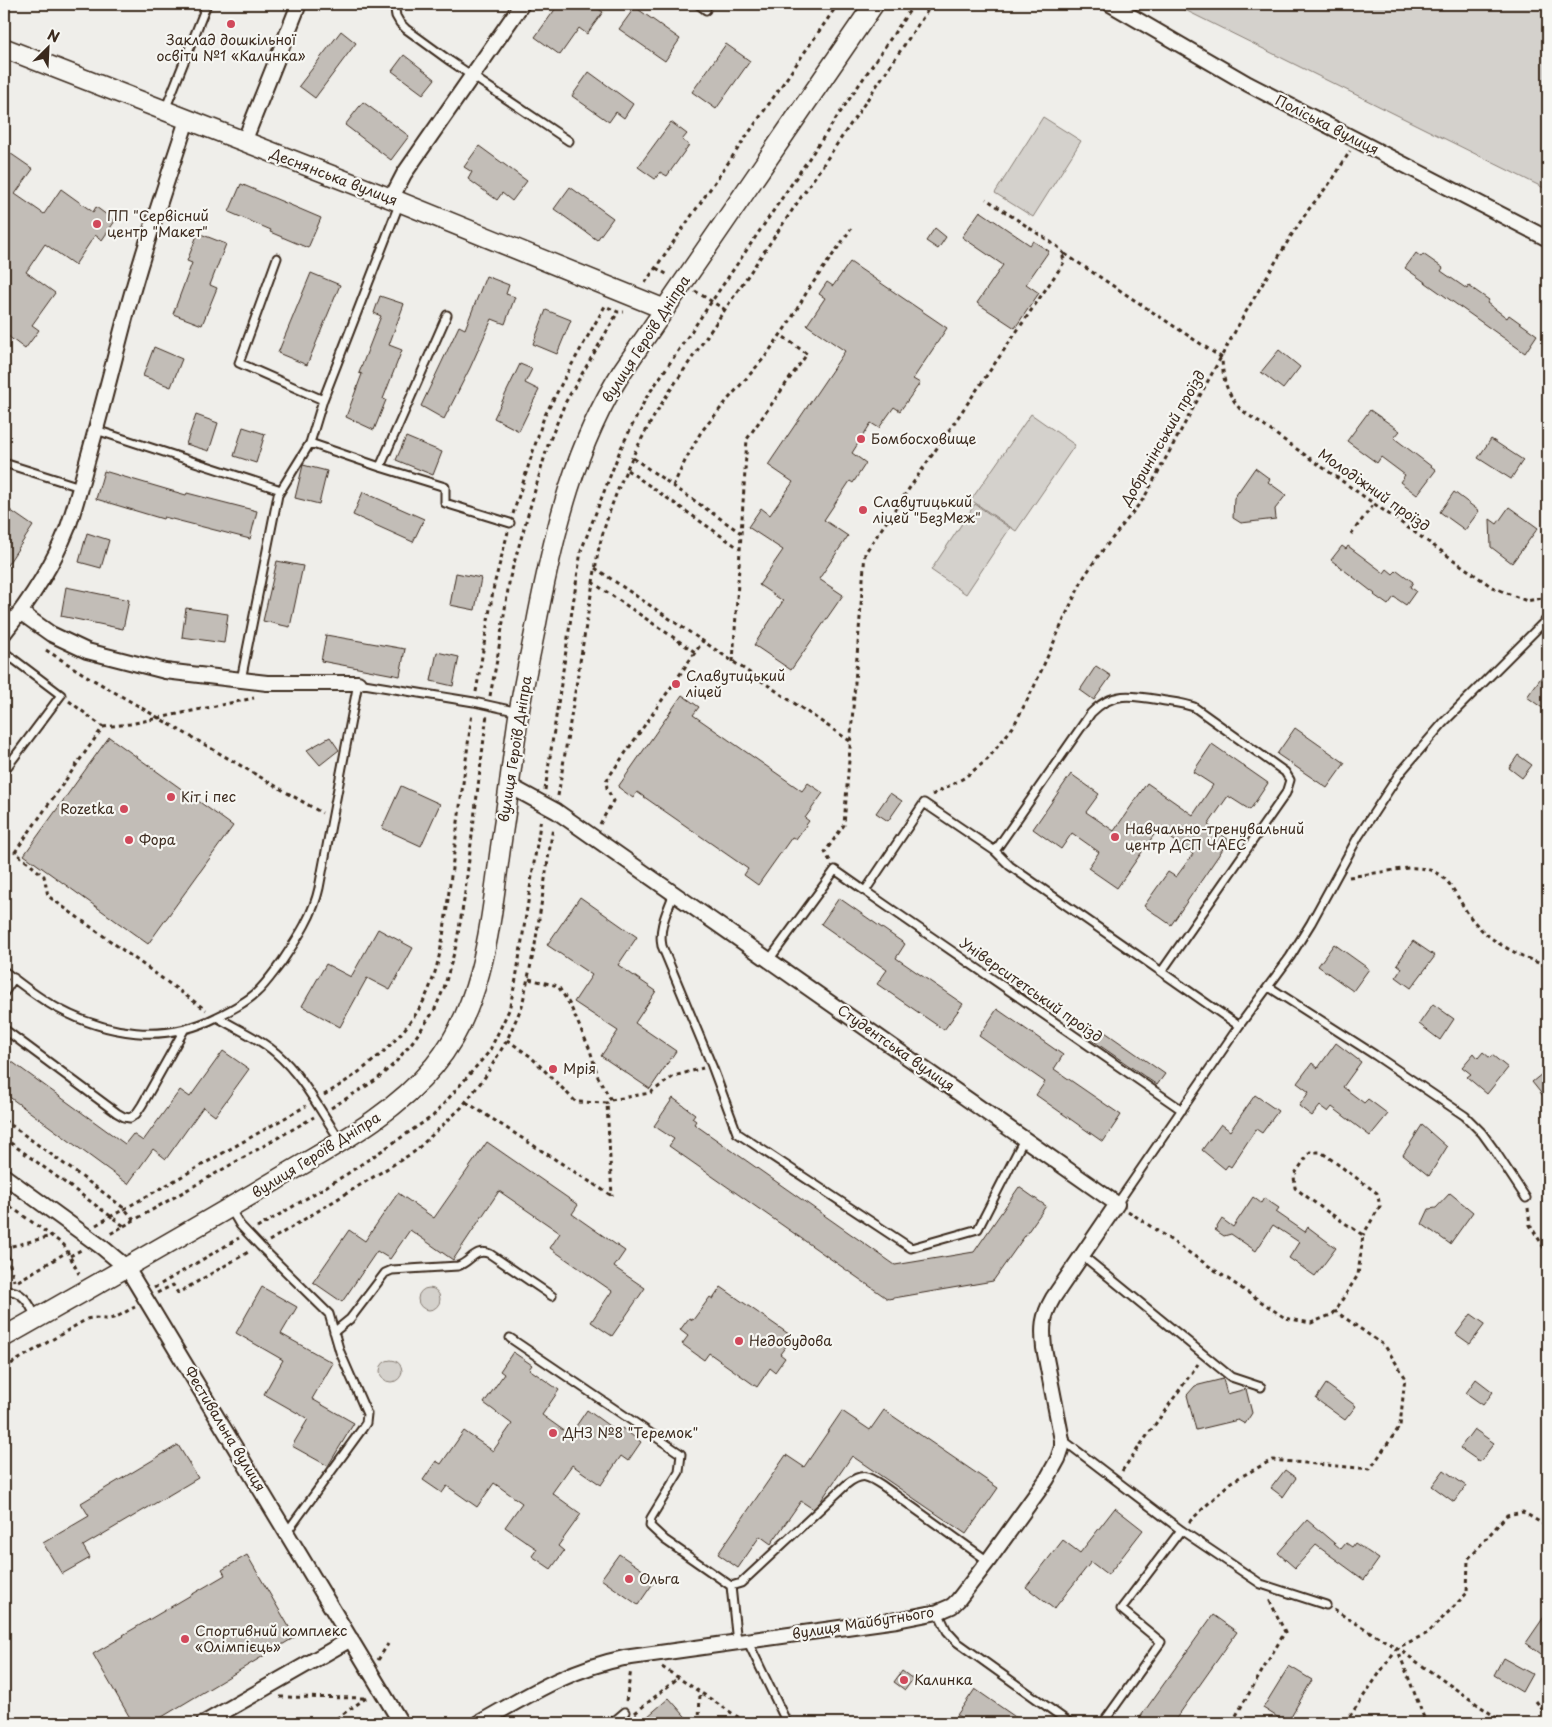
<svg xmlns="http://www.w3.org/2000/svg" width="1552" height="1727" font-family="'Playpen Sans',sans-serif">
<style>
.green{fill:#d4d1cc;stroke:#887e75}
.building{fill:#c2bdb7;stroke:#3b2a1e}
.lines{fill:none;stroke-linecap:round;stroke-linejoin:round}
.lane-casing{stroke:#3b2a1e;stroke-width:11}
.street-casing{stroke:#3b2a1e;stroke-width:18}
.secondary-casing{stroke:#3b2a1e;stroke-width:22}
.path{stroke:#3b2a1e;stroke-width:3;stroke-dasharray:4 4;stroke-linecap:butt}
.lane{stroke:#f6f6f2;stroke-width:7}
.street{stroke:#f6f6f2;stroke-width:14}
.secondary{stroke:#f6f6f2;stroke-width:19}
.poi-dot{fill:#d1495b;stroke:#f6f6f2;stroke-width:2}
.labels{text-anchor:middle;stroke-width:4.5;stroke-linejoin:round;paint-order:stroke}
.poi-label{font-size:14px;fill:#3b2a1e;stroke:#f6f6f2;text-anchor:start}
.street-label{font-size:14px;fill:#3b2a1e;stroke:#f6f6f2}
</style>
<rect width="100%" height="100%" fill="#efeeea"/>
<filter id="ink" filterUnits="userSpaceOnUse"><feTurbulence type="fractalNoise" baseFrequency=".02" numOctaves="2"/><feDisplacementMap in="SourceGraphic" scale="10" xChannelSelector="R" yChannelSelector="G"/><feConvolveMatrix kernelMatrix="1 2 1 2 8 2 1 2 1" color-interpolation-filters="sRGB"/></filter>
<g filter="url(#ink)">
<!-- green -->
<path class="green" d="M1177 4H1548V190L1177 6Z
M1043 117 1081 141 1033 217 995 193Z
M1031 414 1075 445 1016 531 971 500Z
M975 504 1010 528 966 594 931 570Z
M418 1299a11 11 0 1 1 22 0a11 11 0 1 1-22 0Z
M380 1371a11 11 0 1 1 22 0a11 11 0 1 1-22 0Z"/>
<!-- building -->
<path class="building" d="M559 4H591L603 12 587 34 579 28 560 55 535 37Z
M635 7 680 39 665 61 619 29Z
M341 31 356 43 315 98 299 86Z
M726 44 750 61 716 109 692 92Z
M404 55 435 79 423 94 392 71Z
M589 72 633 104 624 118 616 112 609 122 572 96Z
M363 102 409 136 391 160 345 125Z
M671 122 687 134 682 140 689 145 667 176 660 172 655 179 638 167Z
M479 146 527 181 512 201 502 193 497 200 468 179 472 172 464 167Z
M4 149 33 169 15 194 44 214 61 189 93 212 96 207 115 221 102 240 95 235 75 265 45 244 26 272 55 293 32 325 39 330 25 349 4 333Z
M241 184 321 218 308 248 270 232 271 230 229 212Z
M570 187 613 218 597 240 554 209Z
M980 211 1030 245 1033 241 1049 251 1026 284 1039 293 1015 328 977 303 1003 265 962 237Z
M935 228 946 237 938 249 926 241Z
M198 233 226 244 210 285 217 288 202 325 173 314 192 263 187 261Z
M1416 253 1421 257 1423 254 1443 268 1441 271 1467 289 1469 286 1489 300 1487 303 1507 318 1509 315 1537 335 1525 353 1405 268Z
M850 262 947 328 913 379 920 383 900 411 894 407 879 428 871 423 852 453 866 463 853 483 850 481 824 520 848 536 819 579 843 595 791 670 754 645 783 601 759 585 783 550 748 527 761 508 770 515 793 482 768 465 845 351 807 325 825 298 819 294 827 282 833 286Z
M311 273 340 285 307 365 278 353Z
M486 276 509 285 506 294 515 297 505 324 492 319 470 368 444 419 421 406 459 326 465 329Z
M380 296 404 304 389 345 402 350 383 399 386 400 374 430 346 417 362 374 359 373 381 316 374 313Z
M546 310 571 320 557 354 533 344Z
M154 347 182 359 171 387 143 376Z
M1279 350 1300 367 1283 389 1261 372Z
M520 364 532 369 525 383 539 390 519 431 494 418Z
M1370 410 1400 431 1394 438 1436 470 1417 495 1400 482 1405 475 1381 457 1377 463 1347 441Z
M196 415 218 423 209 451 186 444Z
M243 427 265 434 256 463 234 456Z
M406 437 442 452 433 475 396 460Z
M1491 439 1523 460 1511 479 1478 458Z
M303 465 327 471 319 504 295 498Z
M1255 468 1270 479 1268 482 1286 495 1275 509 1276 519 1241 523 1233 518 1234 498Z
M104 471 186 495 187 493 257 511 250 539 164 517 163 519 96 499Z
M363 492 424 519 413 542 353 515Z
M1454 492 1479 511 1465 530 1440 512Z
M4 506 33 526 4 570Z
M1509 507 1538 528 1512 563 1491 547 1490 519 1497 524Z
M87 533 109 540 101 568 79 562Z
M1342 546 1346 549 1348 546 1384 573 1387 569 1393 574 1397 570 1413 582 1410 587 1416 591 1406 605 1394 597 1388 605 1374 595 1375 594 1331 560Z
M277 561 303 566 290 627 263 621Z
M456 573 481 578 475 610 450 605Z
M66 587 129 600 123 629 61 616Z
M186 608 228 614 224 643 182 637Z
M326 635 405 649 400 676 321 661Z
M437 652 459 657 453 686 431 681Z
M1096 666 1111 676 1094 700 1080 690Z
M1548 668V712L1527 697Z
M682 695 699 707 693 715 802 791 808 783 823 793 805 818 809 821 796 839 792 837 758 885 744 875 748 869 637 792 633 798 618 787Z
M1295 728 1345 763 1327 788 1277 754Z
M109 737 233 826 148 944 24 855Z
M330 737 339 750 320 765 307 750Z
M1212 744 1268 783 1250 810 1228 796 1208 825 1229 840 1171 925 1144 906 1168 872 1176 877 1193 854 1158 829 1117 888 1088 868 1099 852 1072 833 1061 849 1033 829 1071 774 1099 794 1086 812 1114 831 1147 783 1193 815 1213 785 1193 772Z
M1518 755 1532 765 1522 778 1509 768Z
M401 786 440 804 421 846 382 828Z
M890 793 902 801 888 821 876 813Z
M580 897 637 937 618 965 656 991 635 1023 676 1051 650 1089 601 1056 618 1031 574 1002 592 975 547 945Z
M839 898 905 944 896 958 963 1004 944 1030 877 984 887 970 821 924Z
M378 929 413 948 390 990 367 978 340 1027 302 1006 326 964 351 977Z
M1413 941 1435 956 1411 988 1396 977 1402 968 1397 964Z
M1334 944 1369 969 1353 991 1318 966Z
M1433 1004 1454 1019 1440 1040 1419 1024Z
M997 1009 1063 1055 1054 1069 1121 1115 1103 1142 1036 1095 1045 1082 979 1036Z
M1102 1030 1165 1074 1157 1085 1086 1036Z
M1336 1043 1361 1062 1343 1087 1364 1103 1368 1099 1388 1114 1370 1136 1332 1107 1328 1112 1320 1106 1312 1116 1299 1106 1309 1092 1297 1083 1312 1063 1318 1068Z
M223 1051 249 1069 215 1116 203 1107 166 1159 153 1149 128 1184 4 1093V1056L125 1144 133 1134 143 1141 180 1090 190 1097Z
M1483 1052 1490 1058 1492 1055 1508 1068 1487 1094 1467 1077 1471 1074 1462 1067 1474 1053 1478 1058Z
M1548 1069V1102L1532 1082Z
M1255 1095 1278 1111 1262 1133 1256 1129 1231 1167 1228 1165 1225 1169 1202 1150 1221 1124 1230 1131Z
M673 1098 695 1114 692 1118 696 1121 694 1124 895 1265 974 1252 1019 1187 1046 1206 993 1281 888 1299 669 1146 674 1139 654 1126Z
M1422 1125 1447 1147 1429 1176 1403 1155Z
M487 1142 578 1205 572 1214 625 1251 614 1267 645 1288 612 1336 591 1322 612 1291 550 1248 560 1233 499 1191 453 1260 410 1230 390 1259 377 1251 342 1302 313 1282 349 1230 365 1241 398 1193 434 1218Z
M1450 1193 1473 1212 1450 1244 1422 1224 1429 1209 1436 1208Z
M1253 1197 1261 1203 1264 1198 1279 1208 1276 1212 1305 1232 1308 1227 1336 1248 1315 1276 1289 1258 1299 1242 1273 1225 1256 1251 1231 1234 1224 1236 1215 1230 1222 1219 1233 1227Z
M262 1287 297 1307 281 1334 333 1363 312 1399 354 1423 328 1466 292 1446 308 1419 264 1394 283 1360 236 1333Z
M721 1287 793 1337 780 1354 785 1358 775 1372 770 1368 757 1387 709 1353 704 1360 682 1344 688 1336 680 1330 689 1318 693 1320 710 1297 713 1299Z
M1471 1314 1485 1324 1470 1344 1456 1334Z
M513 1352 532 1365 529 1369 559 1390 542 1415 570 1435 587 1410 619 1433 622 1428 641 1442 628 1461 621 1456 601 1485 572 1465 552 1493 581 1514 558 1546 564 1551 551 1569 532 1556 537 1549 505 1527 522 1503 494 1483 477 1507 447 1486 442 1493 423 1480 436 1461 441 1464 464 1431 493 1451 512 1424 484 1403 504 1374 500 1371Z
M1223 1379 1227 1394 1246 1389 1252 1413 1245 1424 1238 1420 1196 1430 1187 1395 1195 1386Z
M1476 1379 1493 1392 1483 1405 1466 1393Z
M1326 1384 1356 1406 1345 1420 1316 1399Z
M884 1410 998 1488 966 1534 852 1456 820 1502 813 1509 801 1501 771 1544 760 1536 738 1568 718 1554 786 1455 804 1467 842 1411 870 1430Z
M1474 1429 1494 1443 1480 1462 1460 1448Z
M178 1445 198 1478 83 1546 90 1558 62 1574 43 1543 89 1516 81 1503Z
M1285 1470 1296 1478 1283 1497 1271 1488Z
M1444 1470 1466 1486 1454 1502 1432 1486Z
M1115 1508 1143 1530 1108 1575 1091 1562 1054 1609 1026 1587 1063 1540 1080 1553Z
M1307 1520 1341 1549 1346 1543 1352 1547 1355 1543 1379 1559 1364 1580 1316 1545 1295 1568 1278 1553Z
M619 1554 656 1579 638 1605 601 1579Z
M247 1555 295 1637 152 1723H133L93 1654 124 1636 123 1635 225 1575 222 1570Z
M1548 1611V1659L1526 1643Z
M1213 1615 1237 1632 1173 1723H1136Z
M1503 1658 1532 1674 1522 1692 1494 1675Z
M1289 1666 1312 1680 1287 1723 1263 1708Z
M902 1671 913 1679 905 1690 894 1682Z
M975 1689 1024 1723H969L957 1715Z
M669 1698 691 1723H640Z"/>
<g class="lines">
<defs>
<path id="lane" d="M394 4 396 16 400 23 406 29 450 61 569 141
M698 4 706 10
M165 110 207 4
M277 258 239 363 323 400
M96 430 281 490
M310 443 380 467 445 487V503L510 523
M4 463 80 487
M380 467 447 315
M4 652 61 695 4 771
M241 680 278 495 310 443 323 400 400 202
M995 851 1091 713C1112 691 1132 695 1160 700 1171 702 1183 703 1194 707L1285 772 1290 780 1286 793 1162 971
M865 891 1182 1110
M674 893C668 910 658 927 662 946L712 1066 737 1133 911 1248 978 1229 1024 1139
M769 960 835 870 865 891 924 803 995 851 1010 866 1239 1026 1117 1204
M4 971C21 984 38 998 57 1008 107 1035 164 1044 217 1017 236 1029 260 1038 276 1053 303 1076 320 1111 340 1140
M1269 987 1375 1055 1465 1116 1482 1133 1495 1151 1526 1198
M4 993 14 978
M217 1017C231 1010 245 1003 256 993 266 984 273 973 281 963 297 939 313 916 319 888L358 683 474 702 519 712
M1239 1026 1290 957 1311 923 1358 837 1400 773 1443 723 1548 618
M4 1029 117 1113 124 1117 130 1118 136 1114 142 1105 184 1030
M230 1208 240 1225 260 1246 329 1314 340 1352 367 1414 366 1423 362 1429 287 1532
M1082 1255 1231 1377 1261 1387
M4 1290C22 1290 30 1303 36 1318
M334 1332 350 1319 385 1273 392 1270 458 1266C471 1262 475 1247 490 1254L552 1296
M510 1338 681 1454 679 1472 651 1518 650 1526 665 1540 731 1586
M1063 1440 1181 1530 1261 1584 1326 1605
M938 1612 947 1631 957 1642 1070 1723
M748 1642 787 1723
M737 1643 731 1586 741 1583 847 1484C863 1472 868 1476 883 1486L988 1561
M612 1723 625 1712
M1103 1723 1161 1642 1121 1609 1181 1530"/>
<path id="street" d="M1110 4 1248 84 1548 239
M244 142 299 4
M391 199 404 174 522 4
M20 612 51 634 87 651 165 671 267 683H358
M4 633C29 602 53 565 68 527 76 504 82 481 88 458 102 409 114 360 127 311 144 247 166 184 187 120
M4 1176 103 1248 127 1268 401 1723
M204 1723 351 1639
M479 1723C527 1696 569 1669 624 1658L897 1620 938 1612 952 1606 958 1600 988 1561 1047 1479 1058 1459 1062 1447V1440L1044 1348C1042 1328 1042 1317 1053 1298L1117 1204 556 811 510 786"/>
<path id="secondary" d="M4 48 400 202 664 309
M4 1337C94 1286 184 1235 273 1182 329 1148 392 1117 434 1066 488 1001 491 910 503 830 509 791 513 752 519 713 524 680 532 648 538 615 555 529 575 445 623 370L874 4"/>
</defs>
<!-- lane casing -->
<use href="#lane" class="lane-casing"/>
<!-- street casing -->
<use href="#street" class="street-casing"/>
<!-- secondary casing -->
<use href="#secondary" class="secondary-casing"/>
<!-- path -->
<path class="path" d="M1065 254 1222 358C1223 381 1226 391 1240 409L1492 587 1527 601 1548 597
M656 268 668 275
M645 283 838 4
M695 291 724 309
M633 458 741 533
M627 470 740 549
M673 486 686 459 701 432 730 397 765 357 790 321 808 290 851 229
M513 514 544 417 571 366 605 306 618 312H624
M1351 534 1374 504
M595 568 850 741
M592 582 695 652
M46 650 85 675 322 813
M733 662 747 439 807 354 781 335
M476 692 494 585 508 532
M490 696 497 660 510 577 548 445 565 403 618 312
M69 701 103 727 15 852 44 876 48 896 206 1010
M103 727 130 724 254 698
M545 790 581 551 621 448 646 398 914 4
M932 795 964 778 987 760 1013 727 1034 687 1069 608 1084 577 1096 559 1144 498 1244 315 1291 236 1309 209 1333 179 1350 151
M558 796 598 552C611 496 637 443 667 395L932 4
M600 824 613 801 607 788 606 781 703 641
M830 861 825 852 844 825 865 553 1065 261 1063 257 1066 256 1058 247 986 199
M1349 877 1408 868C1455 865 1453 901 1478 926 1496 946 1524 957 1548 967
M529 979 558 986 570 1005 590 1050 598 1077 611 1100 607 1103
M507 1040 530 1056 576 1102 607 1103 612 1196
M324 1095C363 1072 401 1042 423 1002 443 964 445 918 451 876 458 822 465 768 472 713
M611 1100 650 1093 674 1076 703 1068
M466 1102 612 1196
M331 1108 376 1080 395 1063 413 1041 434 1011 444 988 456 946 464 900 487 714
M4 1120 108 1196 125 1209 134 1220
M4 1138 124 1226 108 1235
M4 1202 64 1245 79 1274
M1528 1208 1530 1225 1548 1254
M1128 1211 1285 1318 1311 1323 1333 1314 1358 1275 1363 1235 1322 1208 1295 1188 1294 1175 1310 1152H1321L1377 1193 1380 1206 1363 1235
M96 1225 306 1106
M124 1226 314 1117
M257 1228 347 1174 433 1116 489 1052 509 1010 516 979 541 818
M4 1240 14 1281
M269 1241 414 1152 461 1108 485 1077 507 1040 522 1006 535 945 553 827
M4 1248 52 1236
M70 1256 81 1250
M18 1281 67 1252
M154 1288 239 1238
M157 1293 173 1285 178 1293 250 1251
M4 1368 87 1319C95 1317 101 1319 108 1319 118 1318 126 1311 135 1307
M1122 1471 1198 1364
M1189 1522 1231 1482 1272 1460 1370 1469 1400 1426 1405 1377 1385 1346 1335 1311
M1334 1610 1397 1648 1426 1723
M378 1660 388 1644
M662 1667 747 1723
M280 1697 367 1698
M626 1701 631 1670
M1536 1701 1548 1717
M635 1713 678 1678
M330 1723 366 1698
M699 1723 700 1692
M921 1723 922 1720
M1235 1723 1234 1719 1285 1632 1268 1597
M1345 1723 1397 1648
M1504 1723 1397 1648 1428 1633 1467 1593 1468 1559 1507 1515 1523 1512 1548 1527"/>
<!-- lane -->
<use href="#lane" class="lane"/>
<!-- street -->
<use href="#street" class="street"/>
<!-- secondary -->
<use href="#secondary" class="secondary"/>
</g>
</g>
<!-- markers -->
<g class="poi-dot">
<circle cx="231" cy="24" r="5"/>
<circle cx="97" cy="224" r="5"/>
<circle cx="861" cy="439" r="5"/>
<circle cx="863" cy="510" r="5"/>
<circle cx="676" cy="684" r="5"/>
<circle cx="171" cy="797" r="5"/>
<circle cx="124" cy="809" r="5"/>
<circle cx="1115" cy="837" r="5"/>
<circle cx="129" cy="840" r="5"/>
<circle cx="553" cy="1069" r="5"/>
<circle cx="739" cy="1341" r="5"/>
<circle cx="553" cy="1433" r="5"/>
<circle cx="629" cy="1579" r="5"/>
<circle cx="185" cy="1639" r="5"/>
<circle cx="904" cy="1680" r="5"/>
</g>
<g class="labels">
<!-- poi labels -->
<g class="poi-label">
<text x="231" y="45" text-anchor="middle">Заклад дошкільної<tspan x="231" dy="16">освіти №1 «Калинка»</tspan></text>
<text x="107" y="221">ПП "Сервісний<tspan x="107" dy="16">центр "Макет"</tspan></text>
<text x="871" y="444">Бомбосховище</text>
<text x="873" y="507">Славутицький<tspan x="873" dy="16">ліцей "БезМеж"</tspan></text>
<text x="686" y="681">Славутицький<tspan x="686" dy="16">ліцей</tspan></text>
<text x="181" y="802">Кіт і пес</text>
<text x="114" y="814" text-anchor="end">Rozetka</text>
<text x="1125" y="834">Навчально-тренувальний<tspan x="1125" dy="16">центр ДСП ЧАЕС</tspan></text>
<text x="139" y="845">Фора</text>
<text x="563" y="1074">Мрiя</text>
<text x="749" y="1346">Недобудова</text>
<text x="563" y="1438">ДНЗ №8 "Теремок"</text>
<text x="639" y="1584">Ольга</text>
<text x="195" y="1636">Спортивний комплекс<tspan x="195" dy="16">«Олімпієць»</tspan></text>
<text x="914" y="1685">Калинка</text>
</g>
<!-- street labels -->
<g class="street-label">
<text transform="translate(1327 125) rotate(27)" y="5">Поліська вулиця</text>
<text transform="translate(334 177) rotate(21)" y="5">Деснянська вулиця</text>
<text transform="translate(646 339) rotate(-57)" y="5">вулиця Героїв Дніпра</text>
<text transform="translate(1163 438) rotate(-60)" y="5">Добринінський проїзд</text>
<text transform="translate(1374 490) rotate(35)" y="5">Молодіжний проїзд</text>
<text transform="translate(515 749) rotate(-81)" y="5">вулиця Героїв Дніпра</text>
<text transform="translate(1031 990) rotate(35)" y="5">Університетський проїзд</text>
<text transform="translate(896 1048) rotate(35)" y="5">Студентська вулиця</text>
<text transform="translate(316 1155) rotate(-32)" y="5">вулиця Героїв Дніпра</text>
<text transform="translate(225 1429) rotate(59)" y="5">Фестивальна вулиця</text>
<text transform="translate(863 1623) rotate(-9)" y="5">вулиця Майбутнього</text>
</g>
</g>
<!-- margin -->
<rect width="1552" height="1727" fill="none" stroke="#f6f6f2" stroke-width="20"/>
<rect x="10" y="10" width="1532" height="1707" fill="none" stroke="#3b2a1e" stroke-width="2" filter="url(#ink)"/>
<!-- north arrow -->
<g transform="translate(48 48) rotate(24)" stroke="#f6f6f2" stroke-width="4" paint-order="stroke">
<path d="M0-4L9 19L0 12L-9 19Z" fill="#3b2a1e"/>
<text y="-8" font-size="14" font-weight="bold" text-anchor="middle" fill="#3b2a1e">N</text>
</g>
</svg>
